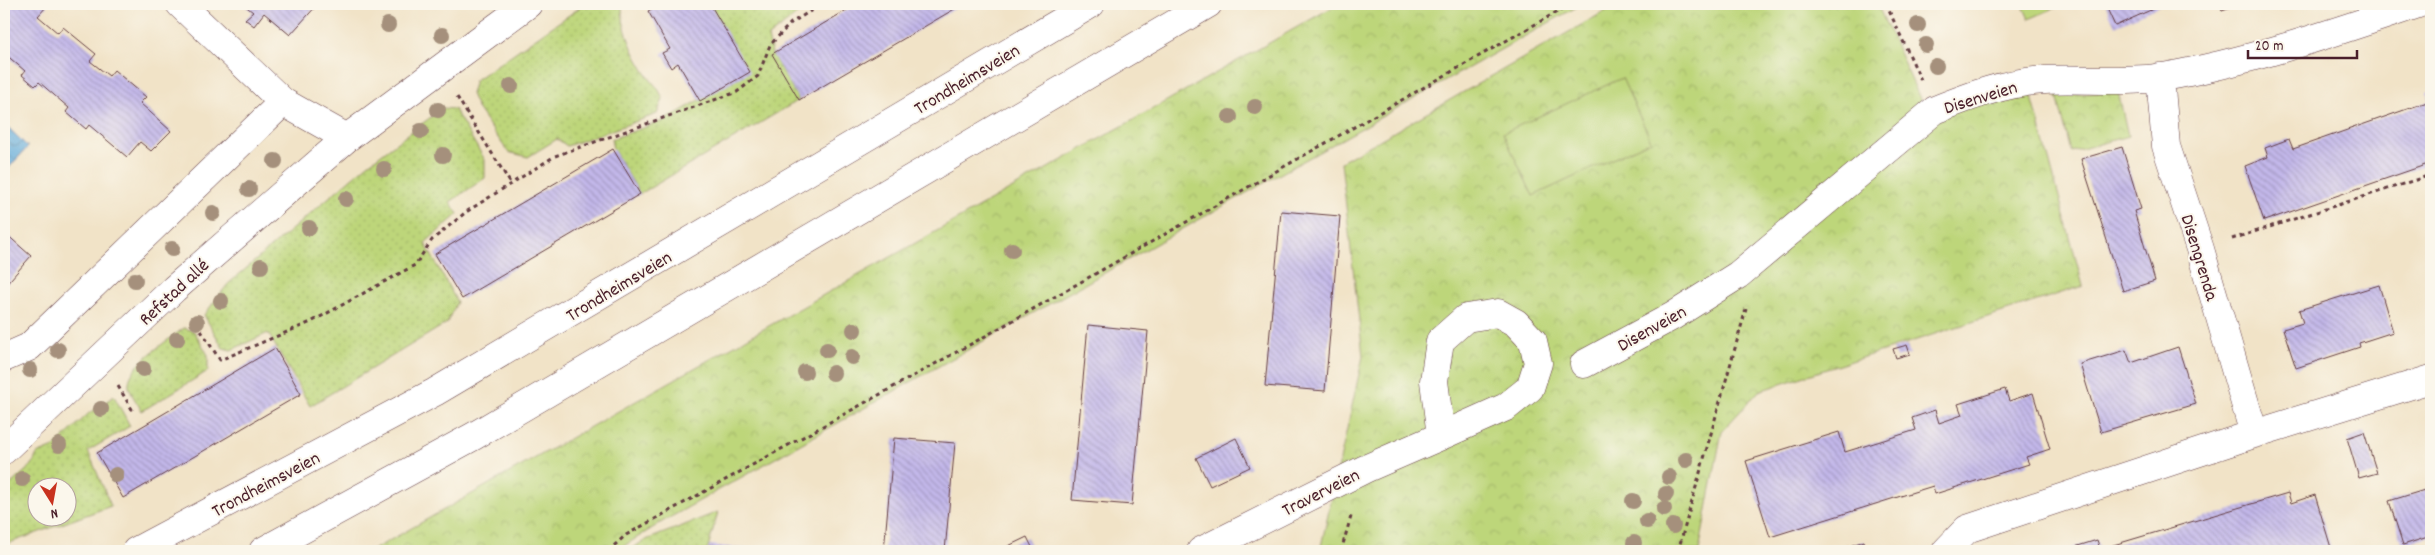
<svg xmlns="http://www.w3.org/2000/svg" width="2435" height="555" font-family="Dekko,sans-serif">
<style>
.grass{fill:url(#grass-dots);stroke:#847a52;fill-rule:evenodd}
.park{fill:url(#park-crowns);stroke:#847a52}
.pitch{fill:#bdd67a;stroke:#847a52}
.water{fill:url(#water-waves);stroke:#566682}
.building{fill:url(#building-back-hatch)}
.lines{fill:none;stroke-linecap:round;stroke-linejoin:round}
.minor-casing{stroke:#633c42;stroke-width:29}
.highway-casing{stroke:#633c42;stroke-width:29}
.path{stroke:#633c42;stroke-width:3;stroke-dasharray:4 4;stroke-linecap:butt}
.minor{stroke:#fff;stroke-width:28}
.highway{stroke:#fff;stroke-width:28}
.tree{fill:#a5907c}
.labels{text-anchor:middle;stroke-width:4;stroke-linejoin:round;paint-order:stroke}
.street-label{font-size:19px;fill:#4a1f2b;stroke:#fbf7ec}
</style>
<defs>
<pattern id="grass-dots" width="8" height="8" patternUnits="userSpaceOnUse" patternTransform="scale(1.25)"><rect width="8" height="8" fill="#bdd67a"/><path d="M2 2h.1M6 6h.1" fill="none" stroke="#a4b76a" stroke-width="1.8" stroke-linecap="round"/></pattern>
<pattern id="park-crowns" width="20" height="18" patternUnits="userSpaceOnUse" patternTransform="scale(1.25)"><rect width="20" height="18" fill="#bdd67a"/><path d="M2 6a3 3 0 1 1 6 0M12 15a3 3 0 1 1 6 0" fill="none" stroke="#a4b76a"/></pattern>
<pattern id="water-waves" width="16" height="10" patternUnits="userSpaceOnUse" patternTransform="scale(1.25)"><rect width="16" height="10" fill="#63acda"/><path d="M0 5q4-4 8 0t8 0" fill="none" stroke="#548bb1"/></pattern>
<pattern id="building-back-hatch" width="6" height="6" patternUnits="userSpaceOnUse" patternTransform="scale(1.25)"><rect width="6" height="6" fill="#c3b8ea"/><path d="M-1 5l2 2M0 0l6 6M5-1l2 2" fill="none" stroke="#a095be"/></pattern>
</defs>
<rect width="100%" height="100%" fill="#fbf7ec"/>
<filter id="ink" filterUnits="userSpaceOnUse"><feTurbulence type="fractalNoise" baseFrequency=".02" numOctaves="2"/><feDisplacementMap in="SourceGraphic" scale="10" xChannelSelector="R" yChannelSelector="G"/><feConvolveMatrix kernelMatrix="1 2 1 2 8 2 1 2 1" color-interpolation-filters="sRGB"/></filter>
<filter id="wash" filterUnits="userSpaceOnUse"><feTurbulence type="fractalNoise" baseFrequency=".0096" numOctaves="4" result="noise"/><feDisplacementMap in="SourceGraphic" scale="20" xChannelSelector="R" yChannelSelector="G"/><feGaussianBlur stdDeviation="1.12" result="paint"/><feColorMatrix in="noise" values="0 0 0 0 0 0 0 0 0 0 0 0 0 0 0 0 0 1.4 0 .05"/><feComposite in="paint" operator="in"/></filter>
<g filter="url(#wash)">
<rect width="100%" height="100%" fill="#f1e3c7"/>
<!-- grass -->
<path class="grass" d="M585 4H622C621 26 633 54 646 73 653 85 657 84 663 99L657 114 567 146 557 139 528 157 508 152 477 108 471 94 475 80Z
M710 4H794L798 14 768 37 772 54 799 100 640 194 613 149 611 139 663 121 749 72Z
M443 108 454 109 485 160V178L450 202 458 214 425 243 457 302 447 323 310 406 268 333 231 350 223 348 204 315 228 284 368 164Z
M184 328 194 331 208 355V371L142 411C138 404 131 395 129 387 125 367 170 339 184 328Z
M114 396 130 426 88 451 111 506 4 545V490L32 465 37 454 54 447 88 414ZM38 488H68V518H38Z
M718 512 707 551H627L646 540Z"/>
<!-- park -->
<path class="park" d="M1338 4H1582L662 522 616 551H371Z
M1618 4H1877L1923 105 2028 82 2083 286 1759 391 1722 431 1699 551H1320L1363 356 1341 162Z
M2118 91 2128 136 2071 152 2057 96Z"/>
<!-- pitch -->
<path class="pitch" d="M2022 4H2064L2029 19Z
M1622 78 1651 141 1533 196 1503 133Z"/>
<!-- water -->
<path class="water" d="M8 127 28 147 4 173V131Z"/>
<g id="blocks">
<!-- building -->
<path class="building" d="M4 4H44L47 6 38 16 58 33 63 27 96 54 90 61 109 76 114 70 146 97 140 103 171 131 151 151 140 142 127 157 89 125 86 129 66 112 69 108 39 82 35 86 22 75 25 71 4 53Z
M243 4H318L290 35 264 13 254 26 245 19 253 12Z
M660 4H710L750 72 700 101 678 63 671 68 662 53 670 49 648 11Z
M857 4H963L799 100 772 54Z
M2105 4H2164L2115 26Z
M2219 4H2239L2222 10Z
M2431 91V163L2264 221 2245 166 2268 157 2265 148 2289 139 2293 149 2430 101 2427 92Z
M2122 147 2141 209 2134 211 2155 281 2123 291 2081 159Z
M613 149 640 194 462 299 435 254Z
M1281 211 1340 216 1325 391 1265 386Z
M4 232 31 256 4 287Z
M2379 285 2393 332 2359 343 2360 347 2296 368 2283 329 2303 323 2299 310Z
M1088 325 1148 331 1132 505 1072 500Z
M1907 345 1910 354 1896 358 1893 349Z
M2178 347 2196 404 2101 432 2080 364 2126 350 2131 363Z
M275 348 301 394 123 498 97 453Z
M2005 389 2009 401 2033 393 2050 449 2026 457 2029 464 1935 494 1933 486 1770 537 1746 461 1839 432 1845 452 1916 430 1912 418 1935 410 1939 423 1962 415 1958 404Z
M2364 432 2377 473 2359 478 2347 438Z
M894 438 955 443 945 551H884Z
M1236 438 1250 467 1210 486 1196 458Z
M2431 488V536L2403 545 2389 501Z
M2288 493 2291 503 2315 495 2332 551H2062L2097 540 2100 549Z
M1027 537 1034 551H998Z
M1864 541 1867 551H1835Z
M709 545 758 550V551H709Z"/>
</g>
</g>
<g filter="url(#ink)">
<use href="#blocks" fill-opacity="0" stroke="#633c42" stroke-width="1"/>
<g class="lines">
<defs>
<path id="minor" d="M180 4 283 102 347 138
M2160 77 2166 146 2200 249 2254 434 2431 379
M4 358 29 347 283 102
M1584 364 1673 316 1738 275 1935 110C1970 96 2007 82 2045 80 2081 78 2128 83 2163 77 2249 62 2335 32 2418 4
M4 450 174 289 347 138 528 4
M1201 551 1365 469 1441 436 1506 407 1530 388 1538 363 1533 341 1516 323 1498 313 1466 318 1440 341 1434 381 1441 436
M1946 551 1967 529 2254 434"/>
<path id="highway" d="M136 551 435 392 1091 4
M263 551 474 436 1208 4"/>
</defs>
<!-- minor casing -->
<use href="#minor" class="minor-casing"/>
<!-- highway casing -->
<use href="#highway" class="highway-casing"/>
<!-- path -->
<path class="path" d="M1886 4 1921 80
M457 97 511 184
M2232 239 2431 175
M192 317 220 360 311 322 415 265 432 240 466 212 555 156 737 92 758 76 770 45 791 23 822 4
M118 386 133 411
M608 551 626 535 989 334 1571 4
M1341 551 1352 513
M1678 551 1746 309"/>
<!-- minor -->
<use href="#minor" class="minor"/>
<!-- highway -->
<use href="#highway" class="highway"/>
</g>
<!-- trees -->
<g class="tree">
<circle cx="388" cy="25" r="8"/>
<circle cx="1918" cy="25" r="8"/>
<circle cx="442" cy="35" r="8"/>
<circle cx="1926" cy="45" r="8"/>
<circle cx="1936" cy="66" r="8"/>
<circle cx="511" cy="86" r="8"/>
<circle cx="1255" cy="107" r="8"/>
<circle cx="438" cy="110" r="8"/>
<circle cx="1230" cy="117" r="8"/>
<circle cx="421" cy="131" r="8"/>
<circle cx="443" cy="155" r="8"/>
<circle cx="275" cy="161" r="8"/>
<circle cx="384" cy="169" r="8"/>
<circle cx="249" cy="189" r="8"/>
<circle cx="346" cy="199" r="8"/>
<circle cx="213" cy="213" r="8"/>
<circle cx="309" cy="228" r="8"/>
<circle cx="172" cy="249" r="8"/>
<circle cx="1012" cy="250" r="8"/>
<circle cx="261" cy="266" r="8"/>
<circle cx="135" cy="280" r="8"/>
<circle cx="221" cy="301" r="8"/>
<circle cx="197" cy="322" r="8"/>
<circle cx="854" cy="330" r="8"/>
<circle cx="177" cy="339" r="8"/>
<circle cx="58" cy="350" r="8"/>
<circle cx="827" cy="350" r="8"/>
<circle cx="852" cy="357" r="8"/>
<circle cx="143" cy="369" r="8"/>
<circle cx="30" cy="370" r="8"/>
<circle cx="805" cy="372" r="8"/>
<circle cx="833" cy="373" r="8"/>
<circle cx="101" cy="409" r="8"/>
<circle cx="59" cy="445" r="8"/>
<circle cx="1686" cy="460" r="8"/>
<circle cx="116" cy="475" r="8"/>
<circle cx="1669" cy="477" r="8"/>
<circle cx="22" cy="479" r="8"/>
<circle cx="1666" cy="494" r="8"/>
<circle cx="1633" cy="501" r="8"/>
<circle cx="1664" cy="509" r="8"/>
<circle cx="1647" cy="521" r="8"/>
<circle cx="1673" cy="526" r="8"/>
<circle cx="1634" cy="543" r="8"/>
</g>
</g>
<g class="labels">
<!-- street labels -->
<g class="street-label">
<text transform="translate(966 78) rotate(-31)" y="7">Trondheimsveien</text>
<text transform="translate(1980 96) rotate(-17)" y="7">Disenveien</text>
<text transform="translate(2201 257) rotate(73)" y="7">Disengrenda</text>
<text transform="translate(618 285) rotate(-31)" y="7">Trondheimsveien</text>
<text transform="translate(173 291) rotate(-43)" y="7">Refstad allé</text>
<text transform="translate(1651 327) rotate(-29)" y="7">Disenveien</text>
<text transform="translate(265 483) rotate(-28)" y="7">Trondheimsveien</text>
<text transform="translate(1320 491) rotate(-27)" y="7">Traverveien</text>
</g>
</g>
<!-- margin -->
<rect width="2435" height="555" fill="none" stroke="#fbf7ec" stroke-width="20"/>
<!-- north arrow -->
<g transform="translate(52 502) rotate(169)"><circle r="24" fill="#fbf7ec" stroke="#b4a19f"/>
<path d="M0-4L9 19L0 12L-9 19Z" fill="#c8321e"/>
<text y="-8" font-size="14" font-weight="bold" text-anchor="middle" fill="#4a1f2b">N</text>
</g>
<!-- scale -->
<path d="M2248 50v8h109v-8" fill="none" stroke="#4a1f2b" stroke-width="2.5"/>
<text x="2255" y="50" font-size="15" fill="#4a1f2b" stroke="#fbf7ec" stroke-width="4" paint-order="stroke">20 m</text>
</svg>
